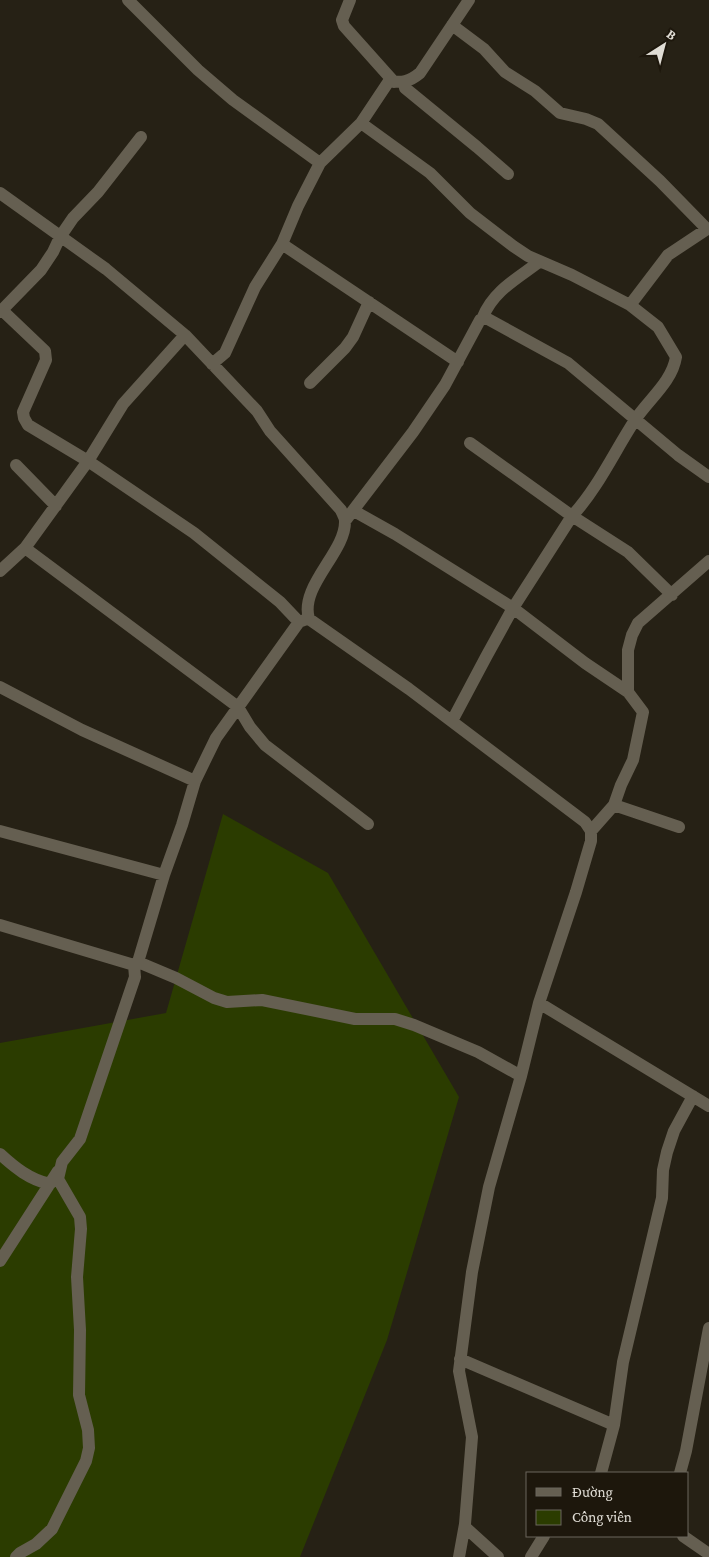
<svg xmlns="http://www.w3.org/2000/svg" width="709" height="1557" font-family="'Crimson Pro',serif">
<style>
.green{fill:#2b3c00}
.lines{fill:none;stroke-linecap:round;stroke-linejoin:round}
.minor{stroke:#655f51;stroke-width:12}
</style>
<rect width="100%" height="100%" fill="#262115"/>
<!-- green -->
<path class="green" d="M223 814 328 873 459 1097 387 1340 300 1557H0V1043L166 1013Z"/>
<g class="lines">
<!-- minor -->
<path class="minor" d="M128 0 198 70 233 100 320 163
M350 0 342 20 344 26 394 82
M452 25 484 49 505 72 535 91 560 113 586 119 598 124 660 181 707 229 668 255 630 305
M404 83 405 88 477 147 508 174
M361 123 430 173 470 213 513 246 528 256 572 275 630 305 658 327 676 357C672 382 649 399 635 420 614 452 598 488 572 516L513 608 486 657 452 721
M0 193 106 269 185 335 257 411 270 431 341 510C342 513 345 518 345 521 346 552 299 586 309 619L409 689 585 822 591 831V841L576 892 539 1003 521 1076 489 1187 472 1272 459 1371 472 1437 465 1524 459 1557
M282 244 458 362
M2 310 45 351 46 360 23 412 24 418 28 425 88 461 194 533 280 602 299 622 307 619
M0 312 41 270 53 252 60 237 73 218 98 192 141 137
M483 317C493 291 518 278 539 262
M212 364 225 353 255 287 282 244 298 206 320 163 361 123 389 81C402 83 409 82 420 73L469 0
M310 383 345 348 353 337 369 302
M470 443 572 516 628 552 672 595
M16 465 56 506
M354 511 395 534 513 608 585 663 628 692
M345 521 413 432 445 385 480 320 486 318 568 363 678 455 709 477
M25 548 238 707 250 727 265 745 368 824
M0 571 25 548 88 461 123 404 185 335
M0 687 82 730 195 781
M614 805 679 827
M0 831 164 875
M591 831 614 805 621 785 633 760 643 712 628 692V650L632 635 638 623 709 561
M0 925 134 965
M138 962 176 978 214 998 227 1002 262 1000 355 1019H395L414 1025 478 1052 521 1076
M539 1003 709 1106
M0 1154C14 1167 30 1180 50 1184
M0 1261 58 1171
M460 1359 614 1425 601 1473
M614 1425 623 1362 662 1198 663 1170 667 1152 674 1131 693 1096
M680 1473 686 1451 709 1328
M465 1527 498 1557
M683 1536 709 1554
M16 1557 20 1553 36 1544 52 1529 86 1461 89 1448 88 1430 79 1395 80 1330 77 1277 81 1229 80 1217 58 1179 62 1162 80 1139 135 977 134 965 138 962 164 875 182 825 195 781 216 738 299 622
M531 1557 544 1536"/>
</g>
<!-- legend -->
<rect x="526" y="1472" width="162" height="65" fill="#1d170c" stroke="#6b665c"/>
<rect x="536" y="1488" width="25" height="8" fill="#655f51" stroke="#6b665c"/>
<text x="572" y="1497" font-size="15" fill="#e0ddd5">Đường</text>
<rect x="536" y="1510" width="25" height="15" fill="#2b3c00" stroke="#6b665c"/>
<text x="572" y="1522" font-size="15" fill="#e0ddd5">Công viên</text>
<!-- north arrow -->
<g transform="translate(664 45) rotate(36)" stroke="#1d170c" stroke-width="4" paint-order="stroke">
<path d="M0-4L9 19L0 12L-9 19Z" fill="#e0ddd5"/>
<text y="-8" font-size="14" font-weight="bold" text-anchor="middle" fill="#e0ddd5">B</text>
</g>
</svg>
